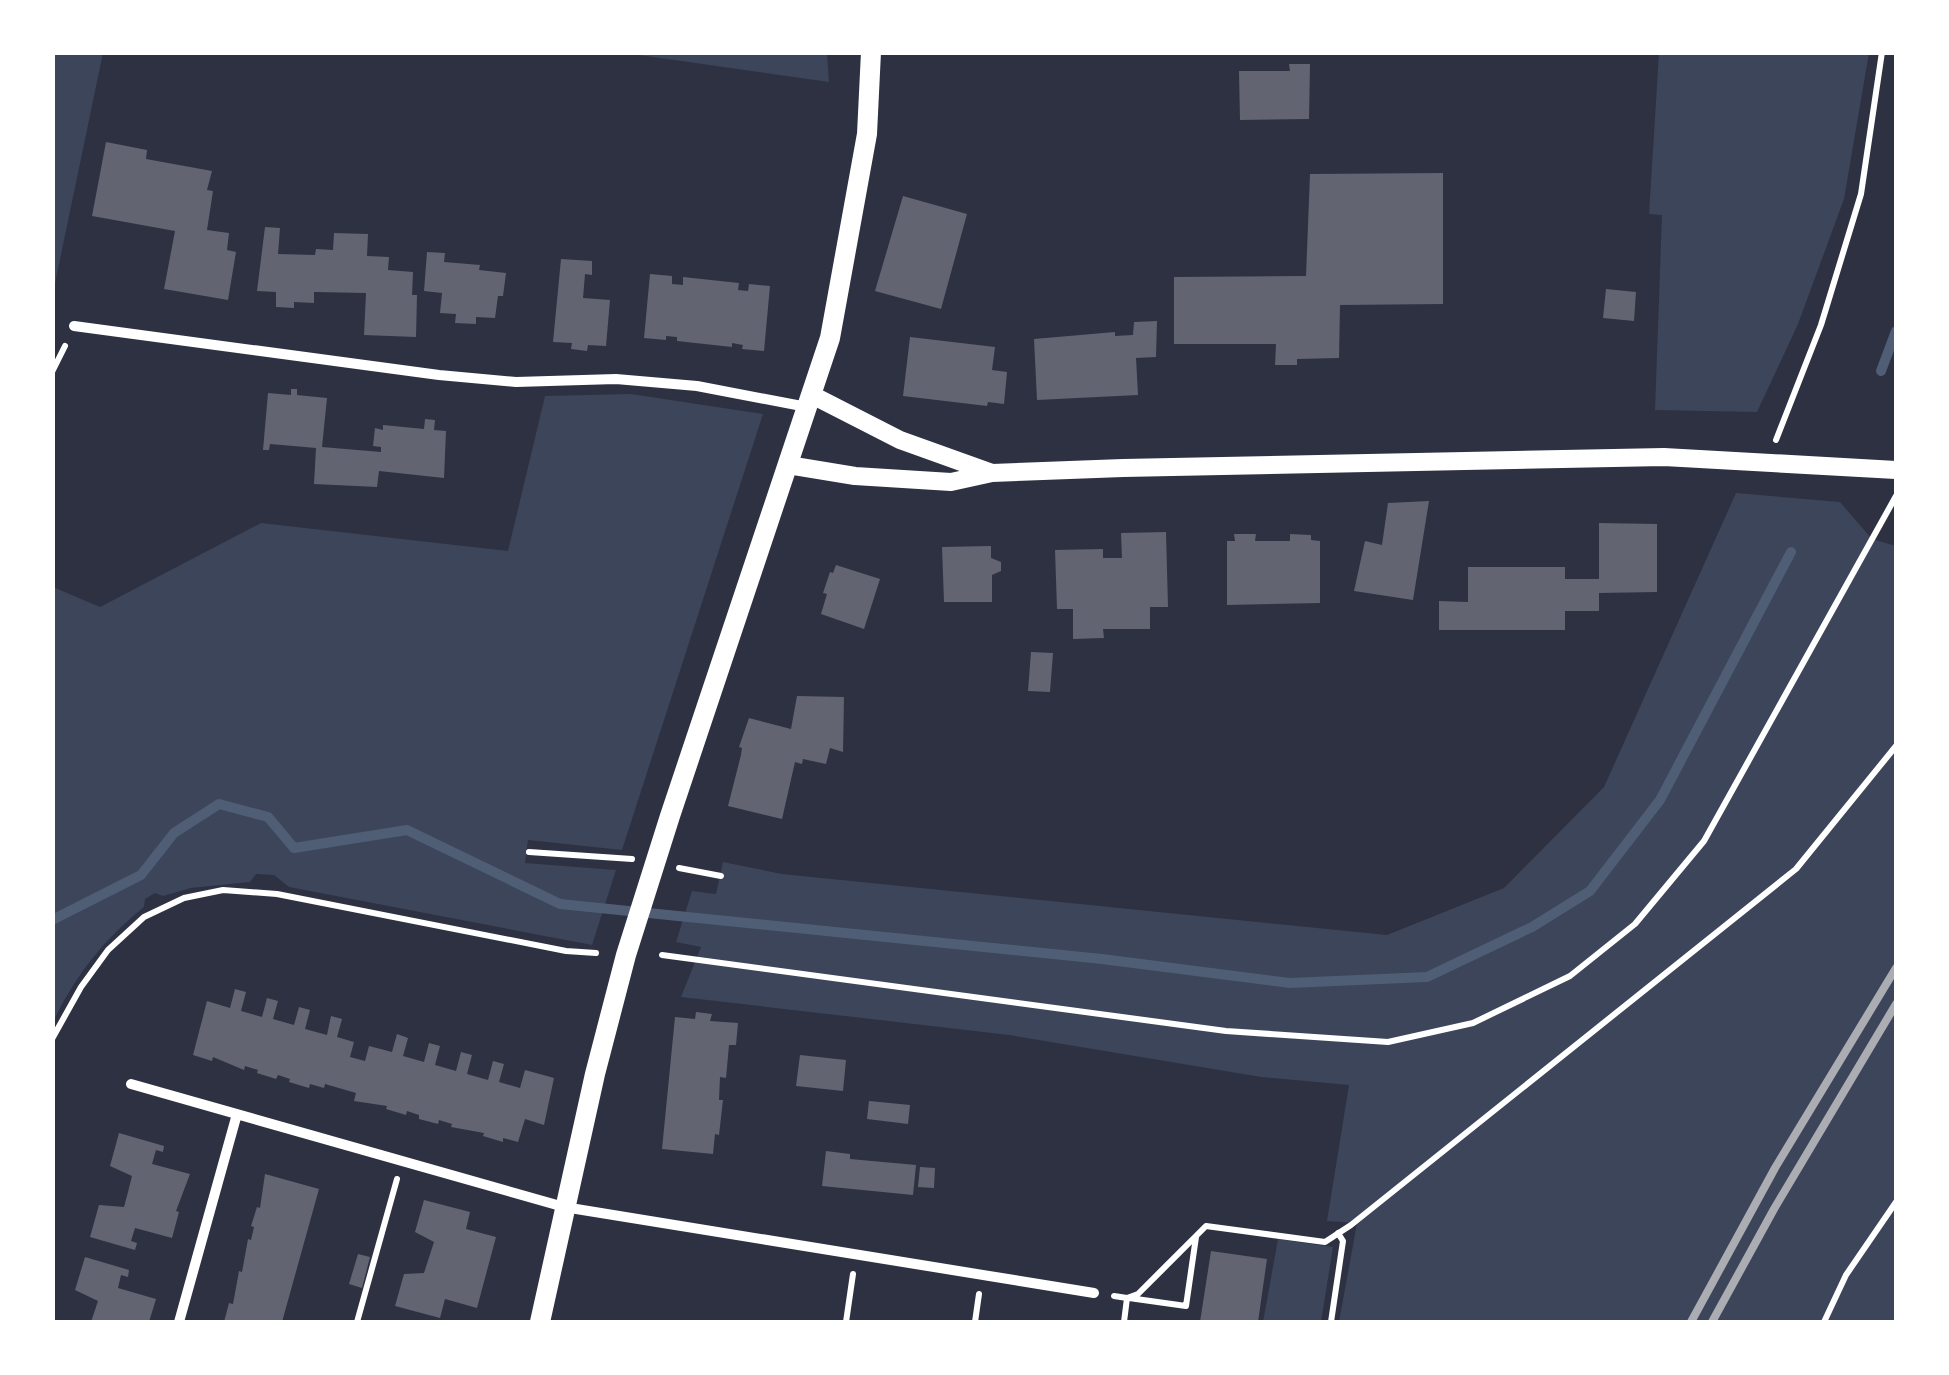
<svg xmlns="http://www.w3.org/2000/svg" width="1949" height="1375" font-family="'IBM Plex Serif',serif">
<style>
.green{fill:#3c4559}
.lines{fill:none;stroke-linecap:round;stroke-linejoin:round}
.stream{stroke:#4f5d75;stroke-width:10}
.building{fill:#626471}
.path{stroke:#fff;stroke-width:6}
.minor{stroke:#fff;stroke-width:10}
.tertiary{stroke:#fff;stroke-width:18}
.secondary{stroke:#fff;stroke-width:20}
.rail{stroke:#abadb3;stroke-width:8}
</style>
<rect width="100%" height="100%" fill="#2d3142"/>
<!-- green -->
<path class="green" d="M53 52 103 53 53 293 52 53Z
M627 53H827L829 82 639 55Z
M1659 53H1869L1844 199 1798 324 1757 412 1655 410 1662 215 1649 214Z
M631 394 763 414 622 850 528 840 525 863 616 870 592 945 289 887 274 875 256 874 250 882 191 888 163 896 155 893 145 899 144 907C103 940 76 975 53 1022V587L100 607 261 523 508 551 545 396Z
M1736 493 1840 502 1872 539 1896 546V1322H1339L1357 1223 1327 1221 1349 1085 1261 1077 1009 1035 681 997 701 947 676 942 692 891 716 894 723 862 782 874 1387 935 1504 888 1604 787Z
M1278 1239 1333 1247 1321 1322H1263Z"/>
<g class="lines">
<!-- stream -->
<path class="stream" d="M1881 371 1896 331
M52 920 141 875 174 833 219 804 268 817 294 848 407 830 560 904 1102 959 1290 983 1427 977 1532 927 1590 891 1660 800 1791 552"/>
</g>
<!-- building -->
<path class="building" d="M1289 64H1310L1309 119 1240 120 1239 71H1290Z
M106 142 147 150 146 159 212 171 207 190 213 191 207 230 229 233 227 250 236 252 228 300 164 289 175 231 92 216Z
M1443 173V304L1340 305 1339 358 1297 359V365H1275L1276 344H1174V277L1306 276 1310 174Z
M903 196 967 214 941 309 875 291Z
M265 227 280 228 278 254 315 255 316 249 333 250 334 233 368 234 367 256 389 257 388 270 413 272 412 295H417L416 337 364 335 366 293 314 292V303L294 302V308L276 307V292L257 291Z
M427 252 445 253 444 262 480 265 479 270 506 273 503 296H498L495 318 476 317V324L455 323 456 314 440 313 442 293 424 291Z
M561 259 592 261V275L585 274 583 298 610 300 606 346 588 345 587 351 571 349 572 343 553 342Z
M650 274 672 276V284L683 285V277L739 283 738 290 748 291 749 284 770 286 764 351 742 349 743 345 732 343V347L677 341V337L666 336V340L644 338Z
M1606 289 1636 292 1634 321 1603 318Z
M1157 321 1156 357 1136 358 1138 395 1037 400 1034 339 1115 332V336L1133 335 1134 322Z
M910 337 995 347 992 370 1007 372 1004 404 988 402 987 406 903 396Z
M291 389H297V395L327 398 322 447 381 452V447L373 446 375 428 383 430V425L424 429 425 419 435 420 434 430 446 431 444 478 379 471 377 487 314 484 316 448 270 444 269 450H263L268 393 291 395Z
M1429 501 1413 600 1354 591 1365 541 1382 545 1388 503Z
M1599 523 1657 524V592L1599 593V611H1565V630H1439V601L1468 602V567H1565V579H1599Z
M1166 532 1168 607H1150V629H1103L1104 638 1073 639V609H1057L1055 550 1103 549V558H1122L1121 533Z
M1234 534H1256L1255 541H1290V534L1311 535V540L1320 541V603L1227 605V541H1235Z
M991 546V558L1001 562V571L992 575V602H944L942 547Z
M836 565 880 579 864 629 821 614 827 594 823 593 830 572 833 573Z
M1031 652 1053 653 1050 692 1028 691Z
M797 696 844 697 843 752 830 748 826 764 803 759 802 764 795 762 782 819 728 806 741 755 742 748 739 747 749 718 791 729Z
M235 989 246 992 241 1011 262 1017 267 998 278 1001 273 1019 294 1025 299 1007 310 1010 305 1029 327 1035 331 1016 342 1019 337 1037 354 1042 350 1057 365 1061 369 1046 392 1052 397 1034 408 1038 403 1056 424 1062 429 1043 440 1046 435 1065 456 1071 461 1052 472 1055 467 1074 488 1080 493 1061 504 1064 499 1082 520 1088 525 1070 554 1078 544 1125 525 1119 518 1142 503 1138V1142L483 1136 484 1133 451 1127 452 1124 439 1120 438 1124 419 1119V1115L407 1111 406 1115 386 1109 387 1106 354 1101 356 1093 325 1084 324 1088 310 1084 309 1088 289 1082 290 1079 278 1075 276 1079 257 1073 258 1070 245 1066 244 1070 213 1057 212 1061 193 1055 207 1001 230 1008Z
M696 1012 712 1014 710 1021 738 1023 736 1045H729L726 1078 720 1077 719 1100H723L719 1135 715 1134 713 1154 662 1149 675 1017 695 1019Z
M800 1055 846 1060 843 1091 796 1086Z
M869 1101 910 1105 908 1124 867 1119Z
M119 1133 164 1146 163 1152 156 1150 152 1164 190 1174 176 1211 179 1212 172 1238 135 1228 131 1241 137 1243 135 1250 90 1237 99 1205 124 1207 128 1192 132 1176 110 1166Z
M826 1151 850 1154V1159L916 1165 913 1195 822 1186Z
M920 1167 935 1168 934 1188 918 1187Z
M265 1174 319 1189 282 1322H224L229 1303 233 1304 239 1271 242 1272 248 1239 251 1240 254 1227 251 1226 257 1207 260 1208Z
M424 1200 470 1212 466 1229 496 1237 477 1308 445 1299 440 1318 395 1306 404 1274 424 1273 434 1242 415 1232Z
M1211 1251 1267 1259 1258 1322H1200Z
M358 1254 370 1257 362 1288 349 1284Z
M85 1257 129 1270 128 1277 121 1275 118 1288 156 1299 149 1322H91L98 1301 75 1290Z"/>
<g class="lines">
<!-- path -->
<path class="path" d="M52 372 65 346
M1776 440 1821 325 1861 194 1882 52
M529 852 632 859
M679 868 721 876
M662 955 1226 1031 1388 1042 1473 1023 1570 976 1635 924 1704 841 1896 496
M52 1039 81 987 108 950 144 917 184 898 223 890 277 894 566 951 596 953
M1114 1296 1127 1298 1124 1322
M1127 1298 1138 1294 1206 1226 1325 1242 1351 1225 1796 869 1896 746
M1129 1298 1186 1306 1196 1237
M357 1322 397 1179
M846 1322 853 1274
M975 1322 979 1294
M1331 1322 1343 1241 1338 1233
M1824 1322 1846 1275 1896 1202"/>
<!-- minor -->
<path class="minor" d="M74 326 439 375 516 382 616 379 697 386 807 407
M131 1084 564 1207 1094 1293
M179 1322 237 1114"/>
<!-- tertiary -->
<path class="tertiary" d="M812 395 900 440 992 473
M788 465 855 476 951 482 992 473 1123 468 1664 457 1896 470"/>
<!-- secondary -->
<path class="secondary" d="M540 1322 595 1074 626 955 670 816 830 338 867 134 871 52"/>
<!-- rail -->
<path class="rail" d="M1691 1322 1775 1168 1896 968
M1712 1322 1774 1209 1896 1004"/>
</g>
<!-- border -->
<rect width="1949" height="1375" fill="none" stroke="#ffffff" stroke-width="110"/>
</svg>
